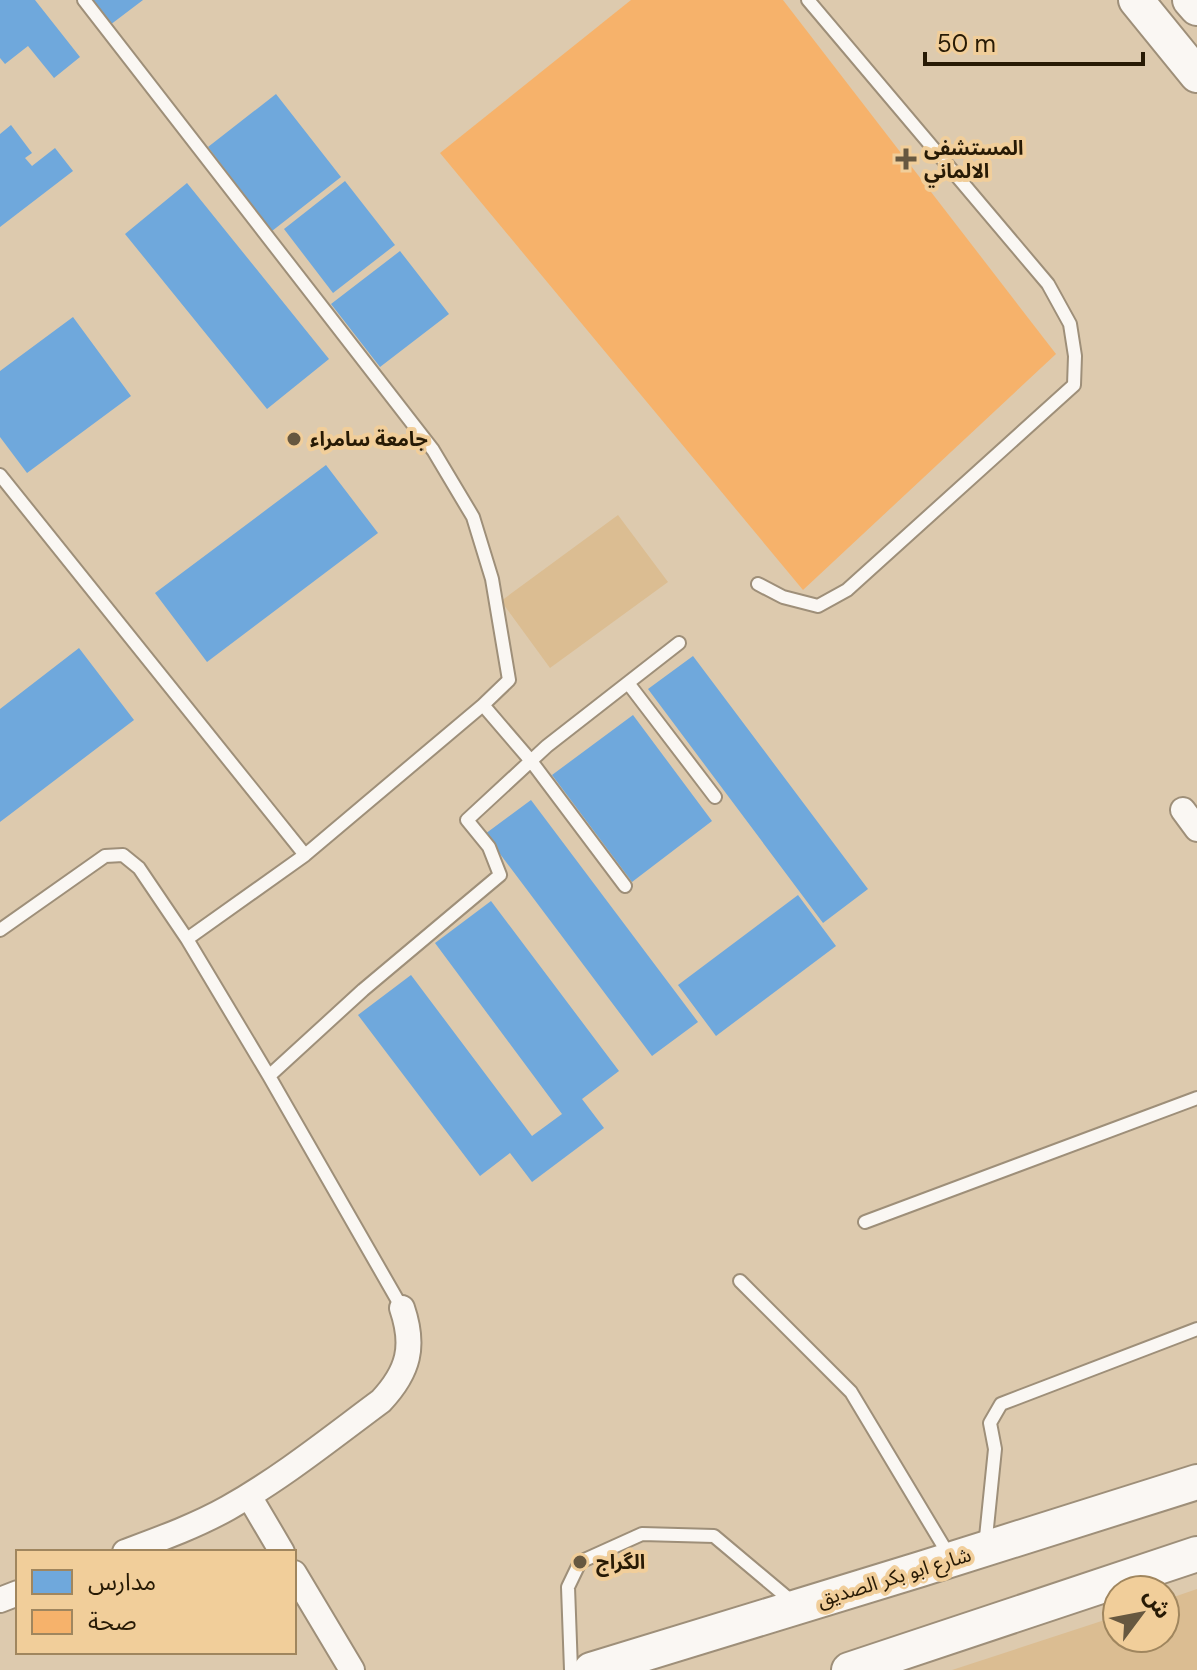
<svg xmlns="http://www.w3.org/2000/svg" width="1197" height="1670" font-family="'DM Sans','Noto Sans Arabic',sans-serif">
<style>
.green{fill:#dbbd92}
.schools{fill:#6fa8dc}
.health{fill:#f6b26b}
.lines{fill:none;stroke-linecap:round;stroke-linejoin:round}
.lane-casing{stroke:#9e8f79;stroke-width:16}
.street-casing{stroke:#9e8f79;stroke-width:28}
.secondary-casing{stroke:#9e8f79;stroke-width:38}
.lane{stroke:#faf7f3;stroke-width:12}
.street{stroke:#faf7f3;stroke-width:24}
.secondary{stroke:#faf7f3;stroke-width:34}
.poi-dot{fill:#675840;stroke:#f1ce9a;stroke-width:3}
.labels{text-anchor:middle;stroke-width:8;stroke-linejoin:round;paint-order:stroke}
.poi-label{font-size:20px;font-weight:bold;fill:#271a05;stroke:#f1ce9a;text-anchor:start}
.street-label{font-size:20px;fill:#271a05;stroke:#f1ce9a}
</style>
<rect width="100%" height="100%" fill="#ddcaae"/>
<!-- green -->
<path class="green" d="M618 515 668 582 550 668 501 601Z
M1197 1589V1670H952L1117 1616V1638H1165V1600Z"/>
<!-- schools -->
<path class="schools" d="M0 0H35L80 57 54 78 28 46 5 64 0 58Z
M91 0H143L110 25Z
M276 94 341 177 272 231 208 147Z
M11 125 32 153 25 158 32 166 55 148 73 171 0 227V134Z
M345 181 395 245 333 293 284 229Z
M187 183 329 359 267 409 125 234Z
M400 251 449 314 380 367 331 304Z
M73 317 131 396 27 473 0 437V371Z
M326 465 378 533 207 662 155 593Z
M79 648 134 720 0 822V709Z
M693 656 868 889 823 923 648 689Z
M633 715 712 821 632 882 552 775Z
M531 800 698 1022 652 1056 485 834Z
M798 895 836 946 716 1036 678 985Z
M491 901 619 1071 582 1099 604 1128 532 1182 510 1153 480 1176 358 1015 411 975 532 1136 562 1114 435 943Z"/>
<!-- health -->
<path class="health" d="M631 0H783L1056 354 803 590 440 153Z"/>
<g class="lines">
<defs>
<path id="lane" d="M84 0 433 450 473 517 492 579 509 680 483 705 305 855 187 939
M0 475 305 855
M758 584 783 597 818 606 847 590 1074 385 1075 356 1070 324 1048 284 808 0
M628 683 715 797
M483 705 531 761 625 886
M0 930 105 856 123 855 139 868 187 939 269 1076 402 1308
M269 1076 363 990 500 875 489 847 467 820 547 746 679 643
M865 1222 1197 1098
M740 1281 851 1392 950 1557
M985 1547 995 1449 990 1423 1001 1404 1197 1329
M571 1670 568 1587 580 1562 642 1534 714 1536 795 1604"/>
<path id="street" d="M1183 810 1197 829
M249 1496 282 1552
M125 1552C160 1539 196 1526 228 1508 283 1477 331 1438 381 1401 409 1371 415 1346 402 1308
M294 1573 352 1670
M0 1600 18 1593"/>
<path id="secondary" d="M1136 0 1197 75
M1190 0 1197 8
M591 1670 921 1569 1197 1482
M849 1670 1197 1554"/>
</defs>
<!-- lane casing -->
<use href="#lane" class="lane-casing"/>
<!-- street casing -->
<use href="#street" class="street-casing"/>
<!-- secondary casing -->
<use href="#secondary" class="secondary-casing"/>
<!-- lane -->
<use href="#lane" class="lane"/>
<!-- street -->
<use href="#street" class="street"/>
<!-- secondary -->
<use href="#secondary" class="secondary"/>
</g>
<!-- markers -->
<g class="poi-dot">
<path d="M902 147h8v8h8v8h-8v8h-8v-8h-8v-8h8z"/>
<circle cx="294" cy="439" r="8"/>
<circle cx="580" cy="1562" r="8"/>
</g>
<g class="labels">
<!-- poi labels -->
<g class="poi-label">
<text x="924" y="155">المستشفى<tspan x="924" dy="23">الالماني</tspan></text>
<text x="310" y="446">جامعة سامراء</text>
<text x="596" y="1569">الگراج</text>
</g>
<!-- street labels -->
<g class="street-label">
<text transform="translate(894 1577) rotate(-17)" y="7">شارع ابو بكر الصديق</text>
</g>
</g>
<!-- legend -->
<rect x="16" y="1550" width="280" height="104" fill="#f1ce9a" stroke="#a0865e" stroke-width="2"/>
<rect x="32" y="1570" width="40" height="24" fill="#6fa8dc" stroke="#a0865e" stroke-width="2"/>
<text x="88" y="1590" font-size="24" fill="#271a05">مدارس</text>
<rect x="32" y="1610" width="40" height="24" fill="#f6b26b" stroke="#a0865e" stroke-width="2"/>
<text x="88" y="1630" font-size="24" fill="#271a05">صحة</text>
<!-- north arrow -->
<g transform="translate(1141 1614) rotate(58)"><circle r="38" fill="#f1ce9a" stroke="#a0865e" stroke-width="2"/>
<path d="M0-6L14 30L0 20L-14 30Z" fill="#675840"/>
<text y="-12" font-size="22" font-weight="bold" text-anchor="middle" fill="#271a05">ش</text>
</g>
<!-- scale -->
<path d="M925 52v12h218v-12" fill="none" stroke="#271a05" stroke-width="4"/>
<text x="937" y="52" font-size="24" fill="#271a05" stroke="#f1ce9a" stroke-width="6" paint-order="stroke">50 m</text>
</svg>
